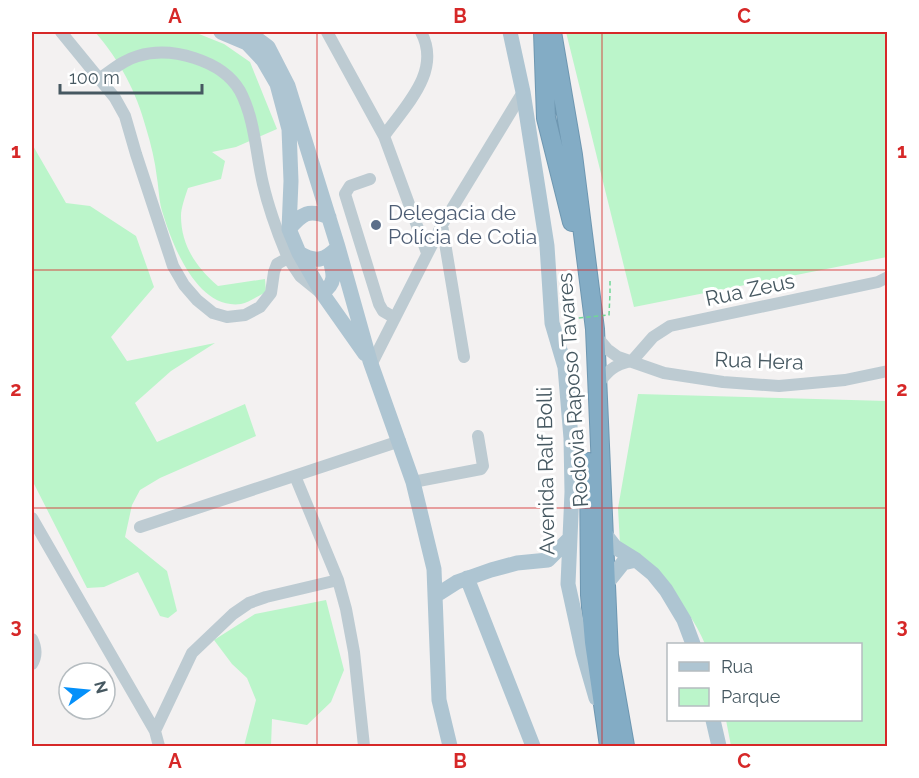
<svg xmlns="http://www.w3.org/2000/svg" width="919" height="778" font-family="Raleway,sans-serif">
<style>
.green{fill:#bbf5ca}
.lines{fill:none;stroke-linecap:round;stroke-linejoin:round}
.highway-casing{stroke:#6e97b1;stroke-width:20}
.path{stroke:#6fd796;stroke-width:1.5;stroke-dasharray:4.5 3;stroke-linecap:butt}
.minor{stroke:#bdcbd2;stroke-width:12}
.major{stroke:#aec5d2;stroke-width:15}
.highway{stroke:#83acc5;stroke-width:18}
.path-bridge{stroke:#6fd796;stroke-width:1.5;stroke-dasharray:4.5 3;stroke-linecap:butt}
.grid{fill:none;stroke:#d62828;stroke-width:1.5;stroke-opacity:0.55}
.service-dot{fill:#5c6f8a;stroke:#fff;stroke-width:2}
.labels{text-anchor:middle;stroke-width:6;stroke-linejoin:round;paint-order:stroke}
.service-label{font-size:21px;fill:#4e5e75;stroke:#fff;text-anchor:start}
.street-label{font-size:21px;fill:#465861;stroke:#fff}
.neatline{fill:none;stroke:#d62828;stroke-width:2}
.grid-label{font-size:20px;text-anchor:middle;font-weight:bold;fill:#d62828}
</style>
<rect width="100%" height="100%" fill="#f3f1f1"/>
<!-- green -->
<path class="green" d="M95 32H194L224 44 250 62 277 129 236 147 212 152 225 161 221 179 188 188C185 197 181 208 181 216 181 246 197 268 218 286L265 279 266 292C258 296 249 302 241 304 198 310 173 247 163 214 159 203 159 190 157 178 155 161 151 144 146 128 137 93 119 59 95 32Z
M566 32H887V257L634 307Z
M32 144 66 203 90 206 136 236 154 287 111 337 127 361 215 343 171 371 135 403 157 442 245 404 256 436 160 478 140 490 132 505 125 537 167 571 177 611 168 618 160 616 138 572 104 587 87 588 32 480Z
M638 394 887 401V746H731L726 720H860V644H705C687 600 654 576 620 544L618 508Z
M326 600 344 670 331 702 307 725 272 719 271 746H244L256 700 247 678 232 664 214 640 255 614Z"/>
<g class="lines">
<defs>
<path id="highway" d="M543 32 546 118 572 222
M552 32 573 155 595 329 609 655 625 746
M589 462 590 595 594 642 609 746"/>
</defs>
<!-- highway casing -->
<use href="#highway" class="highway-casing"/>
<!-- path -->
<path class="path" d="M610 293V280"/>
<!-- minor -->
<path class="minor" d="M61 32 115 98 125 116 136 154 173 266 184 285 197 300 213 313 227 317 245 315 260 307 271 293 274 272 277 264 288 258 300 276 321 293
M327 32 384 136 427 253
M99 79C111 71 123 60 138 56 171 46 222 60 240 91 255 119 256 155 263 184 269 210 278 234 288 258
M384 136C406 105 442 71 421 32
M370 179 350 186 345 194 379 304 383 311 395 318
M442 225 464 357
M596 336 607 349 618 357 664 373 723 382 779 386 845 380 888 371
M632 361 653 337 670 326 878 282 888 277
M371 365 442 225 523 92
M598 385C607 371 614 365 631 361
M295 476 338 580 346 609 354 652 364 746
M413 482 481 469 483 466 478 436
M32 518 155 731
M140 527 400 441
M32 639C36 647 37 656 32 664
M159 746 155 731 192 653 233 614 249 603 266 597 338 580"/>
<!-- major -->
<path class="major" d="M221 32 247 43 263 60 277 84 289 129 291 181 289 229 299 253 322 293 365 354
M248 32 268 47 288 86 338 247 370 361 413 482 434 569 439 700 450 746
M510 32 523 92 547 246 552 323 565 367 571 438 572 492 568 584 583 653 596 698
M289 229C303 213 308 209 329 217
M299 253C316 263 324 261 338 247
M322 293C338 282 333 272 329 256
M605 534 615 547 636 560 653 574 666 590 684 620 693 644
M467 578 533 746
M607 583 623 563 636 560
M435 596 457 582 491 570 517 563 548 560 570 538
M713 720 719 746"/>
<!-- highway -->
<use href="#highway" class="highway"/>
<!-- path-bridge -->
<path class="path-bridge" d="M566 299 569 319 609 315 610 293"/>
</g>
<!-- grid -->
<path class="grid" d="M317 32V746M602 32V746M32 270H888M32 508H888"/>
<!-- markers -->
<circle class="service-dot" cx="376" cy="225" r="6"/>
<g class="labels">
<!-- service labels -->
<g class="service-label">
<text x="388" y="220">Delegacia de<tspan x="388" dy="24">Polícia de Cotia</tspan></text>
</g>
<!-- street labels -->
<g class="street-label">
<text transform="translate(750 290) rotate(-12)" y="7">Rua Zeus</text>
<text transform="translate(759 361) rotate(2)" y="7">Rua Hera</text>
<text transform="translate(573 390) rotate(-94)" y="7">Rodovia Raposo Tavares</text>
<text transform="translate(546 471) rotate(-91)" y="7">Avenida Ralf Bolli</text>
</g>
</g>
<!-- border -->
<rect width="919" height="778" fill="none" stroke="#ffffff" stroke-width="66"/>
<!-- legend -->
<rect x="667" y="643" width="195" height="78" fill="#ffffff" stroke="#b5bcc0" stroke-width="1.5"/>
<rect x="679" y="662" width="30" height="9" fill="#aec5d2" stroke="#b5bcc0" stroke-width="1.5"/>
<text x="721" y="673" font-size="18" fill="#465861">Rua</text>
<rect x="679" y="688" width="30" height="18" fill="#bbf5ca" stroke="#b5bcc0" stroke-width="1.5"/>
<text x="721" y="703" font-size="18" fill="#465861">Parque</text>
<!-- north arrow -->
<g transform="translate(87 691) rotate(75)"><circle r="28" fill="#ffffff" stroke="#b5bcc0" stroke-width="1.5"/>
<path d="M0-4.5L10 22L0 15L-10 22Z" fill="#0490fa"/>
<text y="-9" font-size="16" font-weight="bold" text-anchor="middle" fill="#465861">N</text>
</g>
<!-- scale -->
<path d="M60 84v9h142v-9" fill="none" stroke="#465861" stroke-width="3"/>
<text x="69" y="84" font-size="18" fill="#465861" stroke="#ffffff" stroke-width="4.5" paint-order="stroke">100 m</text>
<rect x="33" y="33" width="853" height="712" class="neatline"/>
<g class="grid-label">
<text x="175" y="23">A</text>
<text x="460" y="23">B</text>
<text x="744" y="23">C</text>
<text x="16" y="158">1</text>
<text x="902" y="158">1</text>
<text x="16" y="396">2</text>
<text x="902" y="396">2</text>
<text x="16" y="633">3</text>
<text x="902" y="633">3</text>
<text x="175" y="768">A</text>
<text x="460" y="768">B</text>
<text x="744" y="768">C</text>
</g>
</svg>
